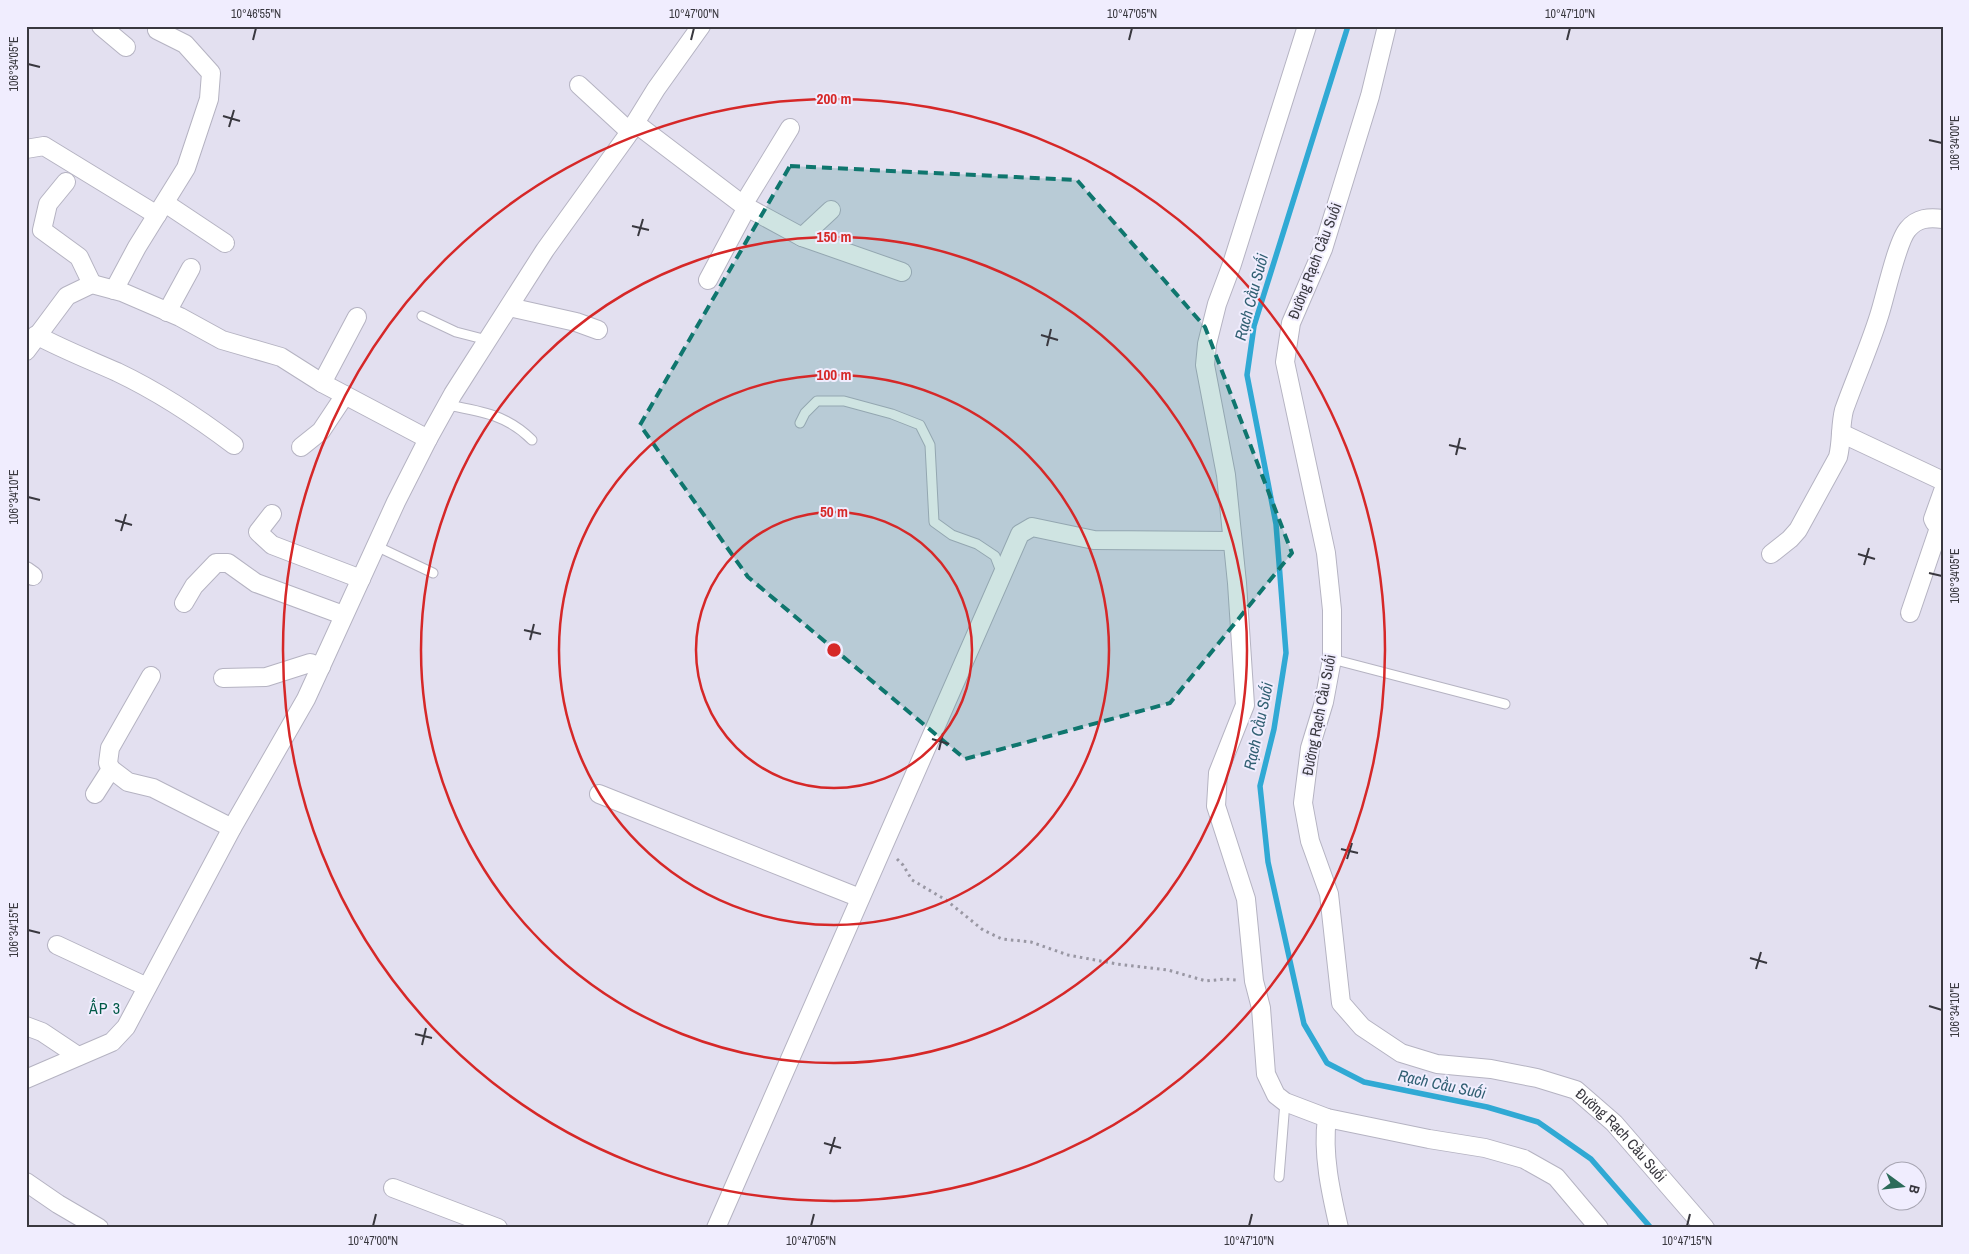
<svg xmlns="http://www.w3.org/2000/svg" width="1969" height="1254" font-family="'Archivo Narrow',sans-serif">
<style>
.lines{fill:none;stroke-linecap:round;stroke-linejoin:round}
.stream{stroke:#30a9d4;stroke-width:5.5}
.lane-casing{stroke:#b5b3c2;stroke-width:11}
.street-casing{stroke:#b5b3c2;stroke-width:20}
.path{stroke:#9997a3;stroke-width:3;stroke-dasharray:2.5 4;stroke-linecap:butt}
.lane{stroke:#fff;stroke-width:9}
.street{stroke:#fff;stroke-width:18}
.marked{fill:#0f766e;fill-opacity:0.2;stroke:#0f766e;stroke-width:4;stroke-dasharray:10 6;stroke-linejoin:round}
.ticks{fill:none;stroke:#39383f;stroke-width:2}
.ring{fill:none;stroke:#d62828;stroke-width:2.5}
.labels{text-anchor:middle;stroke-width:4;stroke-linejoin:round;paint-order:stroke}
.street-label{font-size:15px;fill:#39383f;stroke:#f0edfe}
.water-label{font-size:16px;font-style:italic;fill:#305f72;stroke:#f0edfe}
.neighbourhood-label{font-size:16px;letter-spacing:1px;fill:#005946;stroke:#f0edfe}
.centre{fill:#d62828;stroke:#f0edfe;stroke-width:2.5}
.ring-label{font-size:15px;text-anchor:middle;font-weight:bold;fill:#d62828;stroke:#f0edfe;stroke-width:4;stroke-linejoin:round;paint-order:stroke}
.neatline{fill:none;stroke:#39383f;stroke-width:2}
.ticks-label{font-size:12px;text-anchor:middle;fill:#39383f}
</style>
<rect width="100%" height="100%" fill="#e3e0f0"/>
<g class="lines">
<!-- stream -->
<path class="stream" d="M1348 26 1254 326 1247 375 1276 524 1286 653 1274 729 1260 786 1268 862 1304 1024 1327 1063 1364 1082 1487 1107 1538 1122 1591 1159 1651 1228"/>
<defs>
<path id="lane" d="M422 316 456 332 487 340
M447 405C481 411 507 415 532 440
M800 423 805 413 817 401H844L892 414 920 425 930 445 934 522 952 535 977 544 995 556 1002 574
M376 546 433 573
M1332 659 1505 704
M1279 1177 1285 1102"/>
<g id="street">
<path d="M101 26 126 47"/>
<path d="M1307 26 1232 264 1217 304 1207 344 1205 365 1226 475 1237 583 1245 705 1218 773 1216 806 1246 899 1254 981 1261 1008 1266 1074 1276 1095 1285 1102 1327 1118 1429 1139 1485 1148 1524 1159 1556 1177 1599 1228"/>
<path id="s1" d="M1387 26 1370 96 1323 249 1291 323 1285 362 1326 553 1332 610V659L1324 702 1310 748 1303 803 1310 841 1329 894 1341 1003 1362 1027 1401 1053 1437 1064 1491 1069 1537 1078 1576 1090 1614 1123 1705 1228"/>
<path d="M579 85 630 132"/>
<path d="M635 123 743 205 802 237 831 210"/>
<path d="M26 149 44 146 157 215"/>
<path d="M66 182 48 204 42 230 79 257 92 284"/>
<path d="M165 203 225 243"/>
<path d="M743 205 790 128"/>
<path d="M802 237 902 272"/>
<path d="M708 280 747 207"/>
<path d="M114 290 137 247 186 168 209 99 211 73 185 44 157 30"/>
<path d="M509 307 576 322 598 330"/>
<path d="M167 312 191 268"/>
<path d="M36 335C62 349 90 360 117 372 159 392 197 417 234 445"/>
<path d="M26 351 67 296 92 284 122 292 180 317 222 340 281 357 322 383 428 439"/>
<path d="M322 383 357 317"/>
<path d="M1841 433 1943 481"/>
<path d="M301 447 321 431 345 395"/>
<path d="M1943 491 1933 519 1935 523 1943 526"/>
<path d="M272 514 258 532 272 545 361 579"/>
<path d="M1771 554 1790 539 1798 530 1838 457C1842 441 1840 426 1844 410 1855 379 1869 348 1879 316 1885 298 1897 241 1908 229 1917 218 1929 217 1943 219"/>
<path d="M26 571 33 576"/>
<path d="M184 603 194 586 216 563H228L256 583 343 615"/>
<path d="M1910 613 1940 525"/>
<path d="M151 676 110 748 108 763 111 769 128 782 153 788 232 828"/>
<path d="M223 678 266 677 310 663 321 667"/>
<path d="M95 794 111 769"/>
<path d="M599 794 860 898"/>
<path d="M57 945 147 987"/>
<path d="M26 1026 42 1032 78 1056"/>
<path d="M26 1079 112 1042 126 1027 232 828 306 699 396 502 428 439 453 394 545 250 627 136 656 89 701 26"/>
<path d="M1327 1118C1322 1154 1331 1193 1339 1228"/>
<path d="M26 1182 58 1204 99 1228"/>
<path d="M393 1188 498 1228"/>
<path d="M716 1228 1020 534 1032 527 1094 540 1232 541"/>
</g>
</defs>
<!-- lane casing -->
<use href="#lane" class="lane-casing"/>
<!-- street casing -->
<use href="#street" class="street-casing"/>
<!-- path -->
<path class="path" d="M897 859 903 865 912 880 946 900 983 930 1002 939 1031 942 1068 955 1117 964 1168 970 1206 981 1225 979 1236 980"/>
<!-- lane -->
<use href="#lane" class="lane"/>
<!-- street -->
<use href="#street" class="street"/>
</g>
<!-- marked area -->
<path class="marked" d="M790 166 1077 180 1205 327 1292 553 1170 703 965 759 748 577 640 425Z"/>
<!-- ticks -->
<path class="ticks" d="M253 40 256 28M691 40 694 28M1129 40 1132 28M1567 40 1570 28M28 64 40 67M223 116 240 121M229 127 234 110M1929 140 1942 143M632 226 649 230M638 236 643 219M1041 335 1058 340M1047 346 1051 329M1449 445 1466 449M1456 455 1460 438M28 497 40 500M115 520 132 525M121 531 126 514M1858 554 1875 559M1864 565 1869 548M1929 573 1942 576M524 630 541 634M530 640 534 624M932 739 949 744M939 750 943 733M1341 849 1358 853M1347 859 1352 843M28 930 40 933M1750 958 1767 963M1756 969 1761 952M1929 1006 1942 1010M415 1034 432 1038M422 1045 426 1028M824 1143 841 1148M830 1154 835 1137M373 1226 376 1214M811 1226 814 1214M1249 1226 1252 1214M1687 1226 1690 1214"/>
<!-- distance rings -->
<g class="ring">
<circle cx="834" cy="650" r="138"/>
<circle cx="834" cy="650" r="275"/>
<circle cx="834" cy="650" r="413"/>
<circle cx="834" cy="650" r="551"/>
</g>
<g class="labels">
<!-- street labels -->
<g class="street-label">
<text transform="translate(1315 261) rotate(-69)" y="5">Đường Rạch Cầu Suối</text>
<text transform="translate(1319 715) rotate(-79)" y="5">Đường Rạch Cầu Suối</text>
<text dy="5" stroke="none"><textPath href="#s1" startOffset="1328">Đường Rạch Cầu Suối</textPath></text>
</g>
<!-- water labels -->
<g class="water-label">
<text transform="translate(1251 297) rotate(-75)" y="6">Rạch Cầu Suối</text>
<text transform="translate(1258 726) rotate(-78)" y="6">Rạch Cầu Suối</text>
<text transform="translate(1442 1084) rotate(12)" y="6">Rạch Cầu Suối</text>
</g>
<!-- neighbourhood labels -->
<g class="neighbourhood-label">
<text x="105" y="1014">ẤP 3</text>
</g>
</g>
<circle cx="834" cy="650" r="8" class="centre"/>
<g class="ring-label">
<text x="834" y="104">200 m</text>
<text x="834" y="242">150 m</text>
<text x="834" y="380">100 m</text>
<text x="834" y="517">50 m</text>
</g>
<!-- border -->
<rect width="1969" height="1254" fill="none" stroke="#f0edfe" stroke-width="55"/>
<!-- north arrow -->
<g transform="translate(1902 1186) rotate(105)"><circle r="24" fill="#f0edfe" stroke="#a7a5b2"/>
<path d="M0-4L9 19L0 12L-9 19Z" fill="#2b6b59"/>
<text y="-8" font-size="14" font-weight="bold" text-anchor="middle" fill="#39383f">B</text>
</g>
<rect x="28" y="28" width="1914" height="1198" class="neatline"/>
<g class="ticks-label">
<text x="256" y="18">10°46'55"N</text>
<text x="694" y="18">10°47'00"N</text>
<text x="1132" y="18">10°47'05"N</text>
<text x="1570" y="18">10°47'10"N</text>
<text transform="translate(14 64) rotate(-90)" y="4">106°34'05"E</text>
<text transform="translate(1955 143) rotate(-90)" y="4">106°34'00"E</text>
<text transform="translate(14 497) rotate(-90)" y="4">106°34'10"E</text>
<text transform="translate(1955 576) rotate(-90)" y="4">106°34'05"E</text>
<text transform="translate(14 930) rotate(-90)" y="4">106°34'15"E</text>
<text transform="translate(1955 1010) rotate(-90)" y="4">106°34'10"E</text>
<text x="373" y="1245">10°47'00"N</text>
<text x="811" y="1245">10°47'05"N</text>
<text x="1249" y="1245">10°47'10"N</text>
<text x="1687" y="1245">10°47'15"N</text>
</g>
</svg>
